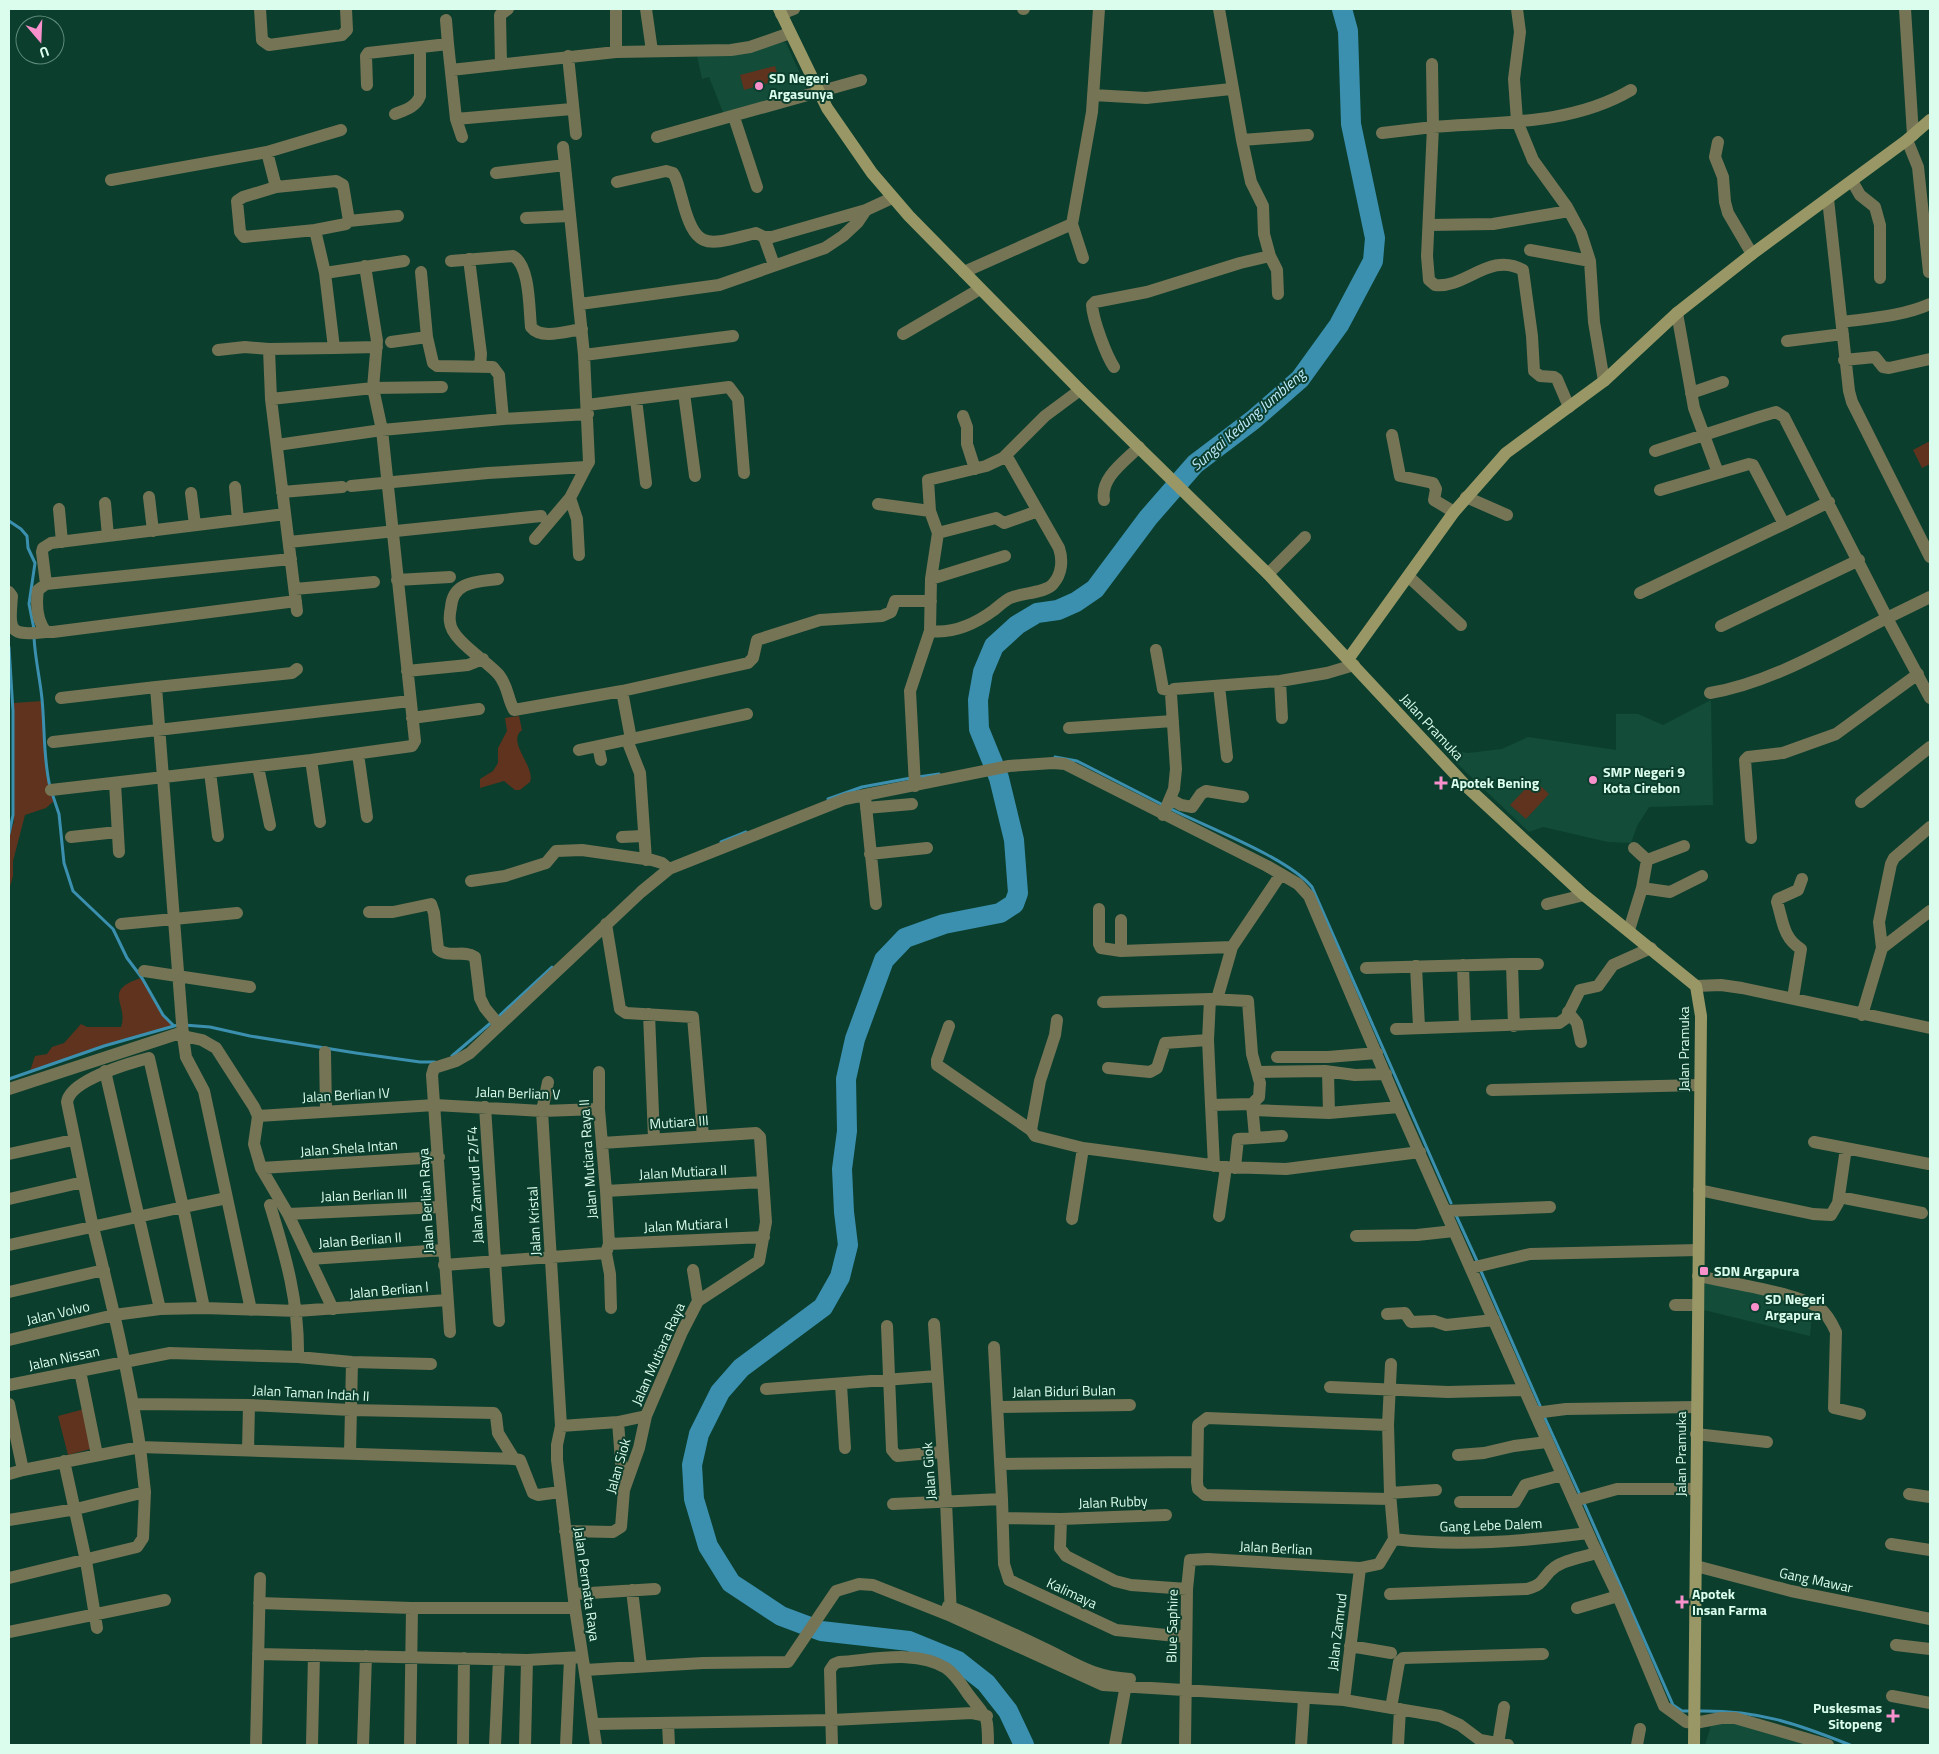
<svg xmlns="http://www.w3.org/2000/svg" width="1939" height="1754" font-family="'Titillium Web',sans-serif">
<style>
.built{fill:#134c39}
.green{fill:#5f331d}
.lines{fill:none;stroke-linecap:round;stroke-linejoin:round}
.stream{stroke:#3b90b0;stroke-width:3}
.river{stroke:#3b90b0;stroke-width:20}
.street{stroke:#757455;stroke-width:12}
.secondary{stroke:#999765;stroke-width:12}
.poi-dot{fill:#f890cb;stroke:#0b3e2d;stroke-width:2}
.labels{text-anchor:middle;stroke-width:4;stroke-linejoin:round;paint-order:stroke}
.poi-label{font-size:14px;font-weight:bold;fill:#dbfded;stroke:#0b3e2d;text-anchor:start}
.street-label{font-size:14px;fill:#dbfded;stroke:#0b3e2d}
.water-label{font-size:15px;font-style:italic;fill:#c1ebfc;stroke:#0b3e2d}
</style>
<rect width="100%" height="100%" fill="#0b3e2d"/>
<!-- built -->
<path class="built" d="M783 42 786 43 809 93 725 117 709 77 702 79 696 51 727 53Z
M1711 700 1713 805 1649 807 1637 826 1631 843 1608 842 1543 827 1529 832 1442 749 1468 753 1502 749 1528 737 1616 750V714H1638L1663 725Z
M1705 1280 1801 1303 1812 1312 1810 1336 1704 1310Z
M1729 1722 1812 1745H1705L1711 1726Z"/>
<!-- green -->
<path class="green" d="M775 66 779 80 744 90 740 75Z
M1930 441V464L1922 468 1913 450Z
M42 701C44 736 42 768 54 801L46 808 25 815 13 861V876L9 890V835L14 822 13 703Z
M519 716 522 730C506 742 536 767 530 782L520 790H515L504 781 480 788V779L493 771 498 763V748L507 731 505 718Z
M1534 780 1549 794 1526 819 1510 805Z
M141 978 162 1015 173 1026 104 1045 30 1071 35 1056 47 1054 52 1047 64 1043 81 1024 87 1027H121C129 1004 101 991 141 978Z
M88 1408 98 1447 68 1455 58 1416Z"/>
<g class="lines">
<!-- stream -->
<path class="stream" d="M9 521 21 529 27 536 28 548 35 563 29 604 34 629
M34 637C35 659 40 678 42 699 45 729 43 757 50 787
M9 647 13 711V815L9 834
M1055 757 1077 761 1163 805
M918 777 939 774
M52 793 59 814 64 863 73 891 113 929 127 958 142 978 163 1015 174 1026 178 1025
M828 799 862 787 911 778
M1169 808C1206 827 1287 857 1312 887L1451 1203
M721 842 746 832
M498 1017 552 967
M184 1025 210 1027 250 1036 356 1053 420 1062H435
M452 1056 493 1021
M9 1079 104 1046 174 1026
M1456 1215 1478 1263
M1480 1269 1541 1408
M1544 1416 1580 1495
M1583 1501 1673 1705 1682 1711H1692
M1698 1711C1758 1710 1795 1723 1850 1745"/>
<!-- river -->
<path class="river" d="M1024 1745 1008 1711 986 1683 958 1661 909 1641 821 1631 781 1616 731 1583 708 1546 694 1499 692 1465 699 1434 720 1392 741 1368 823 1307 840 1277 848 1245 844 1212 842 1169 847 1131 846 1079 855 1039 884 960 905 938 944 924 1000 913 1014 904 1018 893 1014 840 999 778 979 729 978 700 983 672 994 646 1017 625 1037 613 1058 610 1076 602 1095 589 1148 518 1195 464 1253 420 1300 379 1339 325 1373 261 1375 238 1351 124 1348 31 1342 9"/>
<!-- street -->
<path class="street" d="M260 9 262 40 269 45 342 35 347 30 346 9
M616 9V52
M646 9 652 51
M1023 9H1024
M1517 9 1520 32 1514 79 1517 121 1533 160 1567 207 1581 233 1590 261 1594 322 1604 381
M1905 9 1913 135
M781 14 794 9
M446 20 448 44
M568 56 576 134
M501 64 500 15 508 9
M451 70 616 52 731 50 750 47 790 33
M367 85 366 56 368 53 448 44 456 119 462 137
M1093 95 1146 98 1231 89
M395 114C405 110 416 107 420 96V48
M734 117 757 187
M456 119 572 109
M1382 133 1433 127 1432 64
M657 137 861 80
M1242 140 1308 135
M1907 140 1918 167 1929 272
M1718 142 1715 157 1723 177 1725 202 1728 213 1752 254
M563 147 565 165
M267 152 341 130
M111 180 267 152 276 187 336 181 343 185 349 221 346 224 315 230 325 273 334 348 269 349 271 399 297 611
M1852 181 1860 195 1875 207 1880 225V278
M617 182 666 171 673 173C678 180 679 190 682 199 696 253 707 245 756 233L764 237H772L866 210
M276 187 243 197 237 201 240 232 244 237 315 230
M1828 199 1849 391 1852 402 1930 557
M526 218 569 216
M349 221 398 216
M1072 224 1083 258
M1429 225 1493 224 1569 211
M764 237 774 265
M1530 250 1590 261
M1270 256 1277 270 1278 294
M469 259 481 354 480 366
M451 261 513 256C530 265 529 308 531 327 541 340 567 331 582 329
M421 272 427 337 433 363 437 366 493 367 499 375 503 419
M964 272 1072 224 1092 112 1099 9
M325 273 404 261
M580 304 719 285 825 248 843 236 858 222 866 210 892 198
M1677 313 1694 408 1718 473 1749 464 1753 465 1784 524 1829 502
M1842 322C1872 318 1903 316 1930 304
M903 334 980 289
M1787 341 1843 334
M391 342 427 337
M334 348 377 347
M218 350 245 347 269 349
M584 355 733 336
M1844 360 1875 357 1883 367 1889 368 1930 359
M1114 367C1106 355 1093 320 1092 305L1095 302 1147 292 1240 263 1270 256 1264 234 1263 206 1251 182 1242 140 1219 9
M684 393 695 476
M1691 393 1723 382
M271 399 373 388 442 387
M636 399 646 483
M587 405 729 387 738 399 744 473
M1569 407 1557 379 1554 377 1540 376 1534 371 1532 336 1523 270C1490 251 1465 289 1435 285L1429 280 1427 256 1433 127C1499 122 1572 125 1631 90
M963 416 967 427V444L975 469
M1392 435 1400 476 1433 483 1436 489 1434 500 1454 512
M277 445 382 430 373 388 377 341 365 266
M1655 451 1759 417 1776 412 1784 417 1887 618 1930 597
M351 486 488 473 586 467 589 462 584 355 565 165 496 173
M235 487 238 520
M1660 490 1718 473
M282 492 342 487
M191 493 195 525
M149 497 153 531
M1466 497 1507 515
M570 498 577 519 579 555
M1104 500C1100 478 1124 462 1139 447
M105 503 108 536
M878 504 930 511
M59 509 62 542
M938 533 996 518 1004 523 1038 511
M535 539 570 498 586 467
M289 542 541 516
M291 559 46 584 38 590C36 604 37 621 46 632H53L296 601
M1268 574 1305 537
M1409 577 1461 625
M498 579C477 582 453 581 451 607 450 612 449 617 450 622 451 640 487 661 499 675 509 688 507 698 514 710L622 691 631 739 747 714
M931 579 1005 556
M397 580 450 577
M46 584 42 552 43 548 51 543 285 514
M295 589 374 582
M9 592 12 596C9 632 9 636 46 632
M1640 593 1784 524
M1721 626 1859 560
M930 631C954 634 975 624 994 610 999 606 1004 601 1010 598 1021 593 1046 593 1053 584 1062 574 1063 560 1059 548L1006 455
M1156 650 1163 689 1172 691
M297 669 292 673 156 687 183 1036 186 1057 204 1091 227 1198 183 1207 204 1308 297 1311 447 1300
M407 671 468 665 483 659
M1280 681 1282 718
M1219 686 1227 757
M622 691 748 663 753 658 757 640 820 620 882 616 891 612 895 601H931
M1710 693C1771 683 1832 646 1887 618L1930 698
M61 698 156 687
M412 718 479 709
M1069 728 1173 721
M627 740 640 773 646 860
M53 742 410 701
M598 746 601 760
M579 750 631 739
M358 754 367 817
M311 760 320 822
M258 767 270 825
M210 772 218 836
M115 783 119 852
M915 786 910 691 930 631 931 579 938 533 930 511 928 480 986 466 1003 458 1045 416 1080 390
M51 790 311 760 412 746 415 741 382 430 503 419 588 414
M865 796 876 904
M1170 799 1181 805 1192 807 1201 794 1206 791 1243 797
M1861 802 1930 747
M866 808 912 804
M1163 815 1174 789 1176 769 1171 694 1174 689 1280 681 1327 673 1354 665
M71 837 117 832
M622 837 643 836
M1751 838 1745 760 1748 757 1783 753 1836 734 1918 674
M1634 848 1647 860
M870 854 927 848
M471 881 505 876 546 863 556 851 582 850 652 860 662 863 669 869
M1642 888 1670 892 1702 876
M1547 904 1584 895
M1099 909V944L1101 948 1121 951 1232 947
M369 912H393L431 904 434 913 438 949C449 959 464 949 475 957L480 998 485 1008 499 1025
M121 924 237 913
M606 924 620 1009 626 1013 693 1017 703 1136
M1629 930 1642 888 1647 860 1684 846
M1882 948 1879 922 1891 864 1894 858 1930 827
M1121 951V920
M1512 964H1538
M1463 965 1465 1026
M1416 966 1419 1027
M1366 968 1512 964 1514 1026
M144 971 250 987
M1696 986 1721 985 1742 988 1930 1028
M1793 998 1801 949C1783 938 1783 921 1777 902L1778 899 1798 890 1802 879
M1210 999 1208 1040 1211 1105 1252 1104 1255 1137
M1217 999 1232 947 1281 874
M1103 1002 1210 999 1248 1001 1252 1054 1260 1083 1259 1097 1252 1104
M1568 1012 1577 1023 1581 1042
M649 1014 654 1138
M1862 1015 1882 948 1930 911
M1057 1020 1055 1035 1040 1081 1031 1130 1035 1136 1083 1148 1226 1167 1286 1169 1420 1152
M949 1026 937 1060V1065L1031 1130
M1396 1029 1559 1023 1566 1018 1580 990 1598 986 1613 965 1651 948
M183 1036 202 1040 216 1048 254 1107 258 1116 254 1144 261 1168 288 1214 333 1309
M325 1052 326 1111
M1277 1057H1328L1377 1053
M1108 1068 1150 1072 1157 1068 1165 1043 1208 1040
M599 1072V1109L606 1191 609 1244 606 1253 610 1274 611 1308
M1258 1072 1325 1071 1355 1075 1386 1074
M1328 1072 1329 1113
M548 1082 542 1111 561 1426 557 1445V1460L575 1608 596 1745
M9 1089 183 1032
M1492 1090 1700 1085
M1211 1105 1214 1166
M485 1107 499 1321
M1253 1110 1329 1113 1399 1107
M258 1116 435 1105 542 1111 599 1109
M1814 1142 1929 1164
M9 1154 73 1140
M261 1168 439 1157
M1235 1168 1238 1139 1282 1136
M1699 1190 1813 1214 1831 1215 1838 1203 1846 1148
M606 1191 762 1182
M1839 1197 1922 1213
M227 1198 251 1310
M9 1199 83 1182
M1445 1211 1550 1207
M288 1214 440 1207
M1219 1216 1226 1167
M1072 1219 1083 1148
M1356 1236 1417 1235 1454 1231
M609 1244 764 1237
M9 1245C67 1232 125 1220 183 1207L149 1058C130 1063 70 1080 67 1102L92 1223 93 1227C111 1300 129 1373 140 1447L514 1459 520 1460 533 1493 538 1495 560 1492
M310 1259 443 1250
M444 1265 606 1253
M1471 1268 1530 1254 1698 1250
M693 1270 698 1301
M1698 1276C1730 1283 1792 1292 1818 1307 1827 1313 1832 1323 1836 1332L1834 1408 1860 1414
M9 1292 104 1270
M1675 1305H1698
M160 1309 204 1308
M1387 1314 1405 1313 1411 1322 1434 1321 1446 1325 1494 1320
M934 1324 946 1501 951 1616
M887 1326 892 1450 897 1456 942 1452
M450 1332 432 1075 434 1068 456 1061 470 1053 641 892 669 869 845 799 1009 766 1053 763 1065 764 1267 866 1298 884 1309 896 1399 1107 1592 1542 1618 1596 1664 1706 1686 1722 1695 1723 1721 1718H1735L1828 1745
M9 1340 114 1315 160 1309 105 1071
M994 1347 1002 1499
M298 1357 352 1362 431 1364
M80 1371 97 1455
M9 1385 170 1353 298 1357C299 1302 286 1257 270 1205
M841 1385 845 1448
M1330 1387 1448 1392 1524 1390
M766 1389 937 1376
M9 1404 23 1470 140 1447 145 1492
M134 1404 249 1405 351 1410 494 1413 496 1416 498 1433 514 1459
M998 1407 1130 1405
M1535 1413 1566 1409 1696 1407
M618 1422 623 1486
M1388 1425 1207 1418 1198 1425 1197 1482 1198 1489 1205 1495 1390 1499
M561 1426 618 1422 646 1416
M1696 1434 1767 1442
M248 1450 249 1405
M350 1453 352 1362
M1458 1455 1484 1453 1514 1446 1547 1442
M64 1461 86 1561 97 1628
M1001 1464 1197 1462
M9 1474 23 1470
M1390 1493 1436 1490
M1909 1494 1930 1497
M1574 1501 1617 1489H1696
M1460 1502H1515L1525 1485 1562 1475
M893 1504 1002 1499 1004 1564 1009 1580 1116 1630 1186 1637
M1004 1518 1061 1519 1166 1515
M1061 1519 1060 1548 1066 1556 1115 1581 1131 1585 1187 1589
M9 1520 76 1509 145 1492 143 1538 137 1547 9 1578
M565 1531 613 1532 621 1527 624 1490 639 1448 646 1416 682 1332 698 1301 759 1261 766 1222 760 1137 756 1133 602 1143
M1394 1539C1458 1547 1525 1541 1588 1533
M1891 1544 1930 1550
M1696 1566 1791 1591 1930 1619
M632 1590 641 1666
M574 1594 655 1589
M1390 1594 1527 1589C1546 1584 1542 1576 1555 1567 1564 1560 1586 1556 1597 1553
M259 1603 412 1608H575
M948 1606C980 1618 1012 1633 1043 1648 1077 1664 1090 1676 1130 1679
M1577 1608 1618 1596
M9 1632 165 1600
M1896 1645 1930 1649
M1350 1646 1391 1653
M258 1654 527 1660 582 1657
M585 1670 703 1663 788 1662 836 1591 859 1584 873 1585 951 1616 1103 1685 1344 1700 1440 1716 1460 1725 1480 1740 1508 1745
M1892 1696 1930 1703
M1344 1700 1360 1568
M1391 1708 1399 1662 1403 1658 1543 1654
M668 1723 669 1745
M594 1724 832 1720 972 1713 987 1716
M1498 1744 1504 1707
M256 1745 260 1578
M312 1745 314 1655
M363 1745 366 1656
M410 1745 412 1608
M463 1745 464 1658
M495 1745 499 1659
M525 1745 527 1660
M566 1745 570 1659
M832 1745 830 1670 834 1664 839 1662C872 1660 916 1649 946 1668 955 1674 962 1685 968 1694 987 1719 988 1713 988 1745
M1115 1745 1127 1679
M1185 1745 1187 1589 1190 1560 1208 1559 1360 1568 1379 1564 1394 1539 1390 1493 1388 1425 1391 1364
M1301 1745 1304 1699
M1398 1745 1400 1709
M1637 1745 1640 1729"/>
<!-- secondary -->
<path class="secondary" d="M779 9 827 108 872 173 909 216 1080 390 1268 574 1467 787 1584 895 1696 986 1701 1016 1694 1745
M1349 658 1454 512 1506 453 1604 381 1677 313 1752 254 1907 140 1930 120"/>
</g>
<!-- markers -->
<g class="poi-dot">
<circle cx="759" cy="86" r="5"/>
<circle cx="1593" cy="780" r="5"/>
<path d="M1438.5 775.5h5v5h5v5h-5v5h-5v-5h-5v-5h5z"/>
<rect x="1699" y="1266" width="10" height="10" rx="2.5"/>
<circle cx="1755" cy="1307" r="5"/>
<path d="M1679.5 1594.5h5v5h5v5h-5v5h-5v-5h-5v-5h5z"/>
<path d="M1890.5 1708.5h5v5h5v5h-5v5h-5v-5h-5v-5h5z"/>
</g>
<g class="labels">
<!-- poi labels -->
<g class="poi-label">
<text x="769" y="83">SD Negeri<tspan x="769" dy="16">Argasunya</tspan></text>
<text x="1603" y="777">SMP Negeri 9<tspan x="1603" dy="16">Kota Cirebon</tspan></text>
<text x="1451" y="788">Apotek Bening</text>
<text x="1714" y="1276">SDN Argapura</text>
<text x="1765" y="1304">SD Negeri<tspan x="1765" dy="16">Argapura</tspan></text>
<text x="1692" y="1599">Apotek<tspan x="1692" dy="16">Insan Farma</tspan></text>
<text x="1882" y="1713" text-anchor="end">Puskesmas<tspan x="1882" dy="16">Sitopeng</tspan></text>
</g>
<!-- street labels -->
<g class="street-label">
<text transform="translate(1432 727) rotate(47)" y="5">Jalan Pramuka</text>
<text transform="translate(1684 1049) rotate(-90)" y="5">Jalan Pramuka</text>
<text transform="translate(518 1093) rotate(2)" y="5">Jalan Berlian V</text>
<text transform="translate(346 1095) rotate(-3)" y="5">Jalan Berlian IV</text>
<text transform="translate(679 1122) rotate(-4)" y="5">Mutiara III</text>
<text transform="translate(349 1148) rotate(-4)" y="5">Jalan Shela Intan</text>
<text transform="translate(588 1159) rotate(-94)" y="5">Jalan Mutiara Raya II</text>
<text transform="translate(683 1172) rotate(-3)" y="5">Jalan Mutiara II</text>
<text transform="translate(475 1185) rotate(-93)" y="5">Jalan Zamrud F2/F4</text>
<text transform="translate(364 1195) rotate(-2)" y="5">Jalan Berlian III</text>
<text transform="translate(426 1201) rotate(-93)" y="5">Jalan Berlian Raya</text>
<text transform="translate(534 1221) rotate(-93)" y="5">Jalan Kristal</text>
<text transform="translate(686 1225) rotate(-3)" y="5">Jalan Mutiara I</text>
<text transform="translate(360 1240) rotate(-4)" y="5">Jalan Berlian II</text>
<text transform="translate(389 1290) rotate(-5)" y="5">Jalan Berlian l</text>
<text transform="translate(58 1313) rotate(-13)" y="5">Jalan Volvo</text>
<text transform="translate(658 1354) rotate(-66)" y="5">Jalan Mutiara Raya</text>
<text transform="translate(64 1358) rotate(-12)" y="5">Jalan Nissan</text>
<text transform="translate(1064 1391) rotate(-1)" y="5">Jalan Biduri Bulan</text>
<text transform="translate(311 1393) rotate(3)" y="5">Jalan Taman Indah II</text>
<text transform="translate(1681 1454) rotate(-90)" y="5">Jalan Pramuka</text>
<text transform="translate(618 1466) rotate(-74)" y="5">Jalan Siok</text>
<text transform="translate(929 1471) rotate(-94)" y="5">Jalan Giok</text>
<text transform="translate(1113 1502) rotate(-2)" y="5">Jalan Rubby</text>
<text transform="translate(1491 1525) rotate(-2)" y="5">Gang Lebe Dalem</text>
<text transform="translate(1276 1548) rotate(3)" y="5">Jalan Berlian</text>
<text transform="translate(1816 1580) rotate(12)" y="5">Gang Mawar</text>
<text transform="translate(587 1584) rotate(82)" y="5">Jalan Permata Raya</text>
<text transform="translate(1072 1593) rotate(25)" y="5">Kalimaya</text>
<text transform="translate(1172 1626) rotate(-89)" y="5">Blue Saphire</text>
<text transform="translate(1337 1632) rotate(-83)" y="5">Jalan Zamrud</text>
</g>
<!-- water labels -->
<g class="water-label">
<text transform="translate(1248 420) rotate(-41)" y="5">Sungai Kedung Jumbleng</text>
</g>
</g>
<!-- border -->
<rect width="1939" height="1754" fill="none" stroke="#dbfded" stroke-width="20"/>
<!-- north arrow -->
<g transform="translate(40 40) rotate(161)"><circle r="24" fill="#0b3e2d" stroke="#5e8a7a"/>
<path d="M0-4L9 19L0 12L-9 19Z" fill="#f890cb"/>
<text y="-8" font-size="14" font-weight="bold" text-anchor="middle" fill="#dbfded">U</text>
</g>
</svg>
